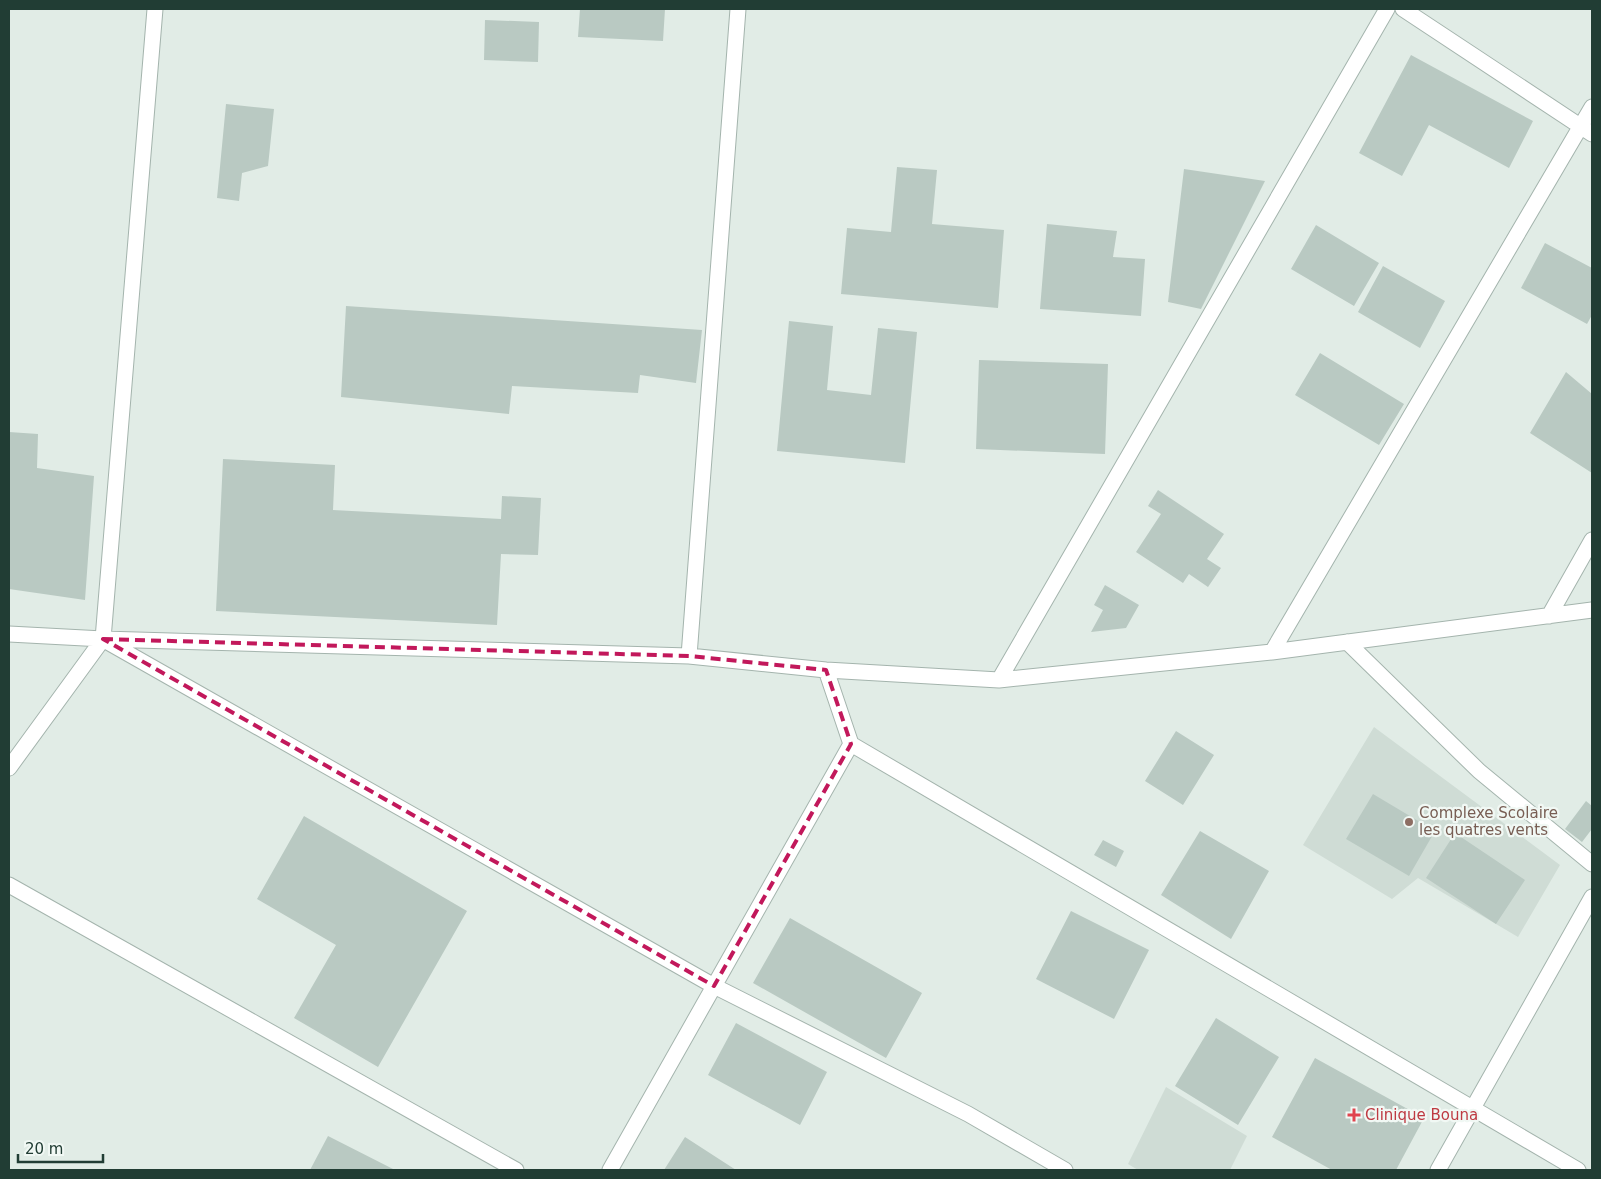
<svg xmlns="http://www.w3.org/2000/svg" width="1601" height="1179" font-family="'DejaVu Sans',sans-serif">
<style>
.built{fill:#cfdcd5}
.building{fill:#b9c9c2}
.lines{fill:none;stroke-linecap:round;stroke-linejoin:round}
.minor-casing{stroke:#a4b4ad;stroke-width:17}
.minor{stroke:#fff;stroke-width:15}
.marked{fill:none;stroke:#c2185b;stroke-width:4;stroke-dasharray:10 6;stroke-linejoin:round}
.education-dot{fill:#8d6e63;stroke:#f1f8f4;stroke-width:2}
.health-dot{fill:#e0444e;stroke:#f1f8f4;stroke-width:2}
.labels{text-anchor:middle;stroke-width:4.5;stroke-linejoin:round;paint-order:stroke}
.education-label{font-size:15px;fill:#785e54;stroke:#f1f8f4;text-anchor:start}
.health-label{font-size:15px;fill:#be3a42;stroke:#f1f8f4;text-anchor:start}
</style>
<rect width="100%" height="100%" fill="#e1ece6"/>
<!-- built -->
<path class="built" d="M1374 727 1560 865 1518 937 1418 878 1392 899 1303 845Z
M1166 1087 1247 1136 1230 1170H1138L1128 1164Z"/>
<!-- building -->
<path class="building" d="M580 9H665L663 41 578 37Z
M485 20 539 22 538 62 484 60Z
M1411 55 1533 121 1509 168 1429 125 1402 176 1359 153Z
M226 104 274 109 268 166 242 173 239 201 217 198Z
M897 167 937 170 932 224 1004 230 998 308 841 294 847 228 891 232Z
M1184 169 1265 181 1201 309 1168 302Z
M1047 224 1117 231 1113 257 1145 259 1141 316 1040 309Z
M1316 225 1379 263 1354 306 1291 269Z
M1545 243 1592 268V315L1587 324 1521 288Z
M1383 266 1445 301 1420 348 1358 312Z
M346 306 702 330 696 383 640 375 638 393 512 386 509 414 341 397Z
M789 321 833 326 827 390 871 395 878 328 917 332 905 463 777 451Z
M1320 353 1404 404 1379 445 1295 395Z
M979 360 1108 364 1105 454 976 449Z
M1566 372 1592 394V473L1530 433Z
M9 432 38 434 37 468 94 476 85 600 9 589Z
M223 459 335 465 333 510 501 519 502 496 541 498 538 555 501 554 497 625 216 611Z
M1158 490 1224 534 1207 559 1221 568 1208 587 1189 574 1183 583 1136 552 1161 514 1148 506Z
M1105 585 1139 605 1126 628 1091 632 1103 610 1094 605Z
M1176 731 1214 755 1183 805 1145 781Z
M1373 794 1435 831 1409 876 1346 839Z
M1586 801 1592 806V829L1582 842 1565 829Z
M304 816 467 911 378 1067 294 1018 336 945 257 899Z
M1200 831 1269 871 1231 939 1161 895Z
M1455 833 1525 880 1496 924 1426 878Z
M1103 840 1124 851 1116 867 1094 855Z
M1071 911 1149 950 1114 1019 1036 979Z
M790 918 922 993 886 1058 753 983Z
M1216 1018 1279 1057 1238 1125 1175 1086Z
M736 1023 827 1072 800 1125 708 1075Z
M1315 1058 1424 1118 1396 1170H1332L1272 1137Z
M328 1136 395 1170H310Z
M685 1137 736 1170H664Z"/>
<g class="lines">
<defs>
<path id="minor" d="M1403 9 1592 134
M1549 616 1592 540
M9 634 103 639 689 656 826 670 999 680 1272 652 1592 610
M106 641 714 986 968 1114 1065 1170
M1347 642 1479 771 1592 864
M1272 652 1592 107
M689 656 738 9
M826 670 851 744 1578 1170
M999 680 1387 9
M9 768 103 639 155 9
M9 885 516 1170
M610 1170 851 744
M1438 1170 1592 897"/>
</defs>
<!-- minor casing -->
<use href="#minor" class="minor-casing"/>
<!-- minor -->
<use href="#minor" class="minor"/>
</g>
<!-- marked area -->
<path class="marked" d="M103 639 689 656 826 670 851 744 714 986Z"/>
<!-- markers -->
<circle class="education-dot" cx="1409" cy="822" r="5"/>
<path class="health-dot" d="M1351.5 1107.5h5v5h5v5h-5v5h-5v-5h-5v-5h5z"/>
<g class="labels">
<!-- education labels -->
<g class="education-label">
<text x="1419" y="818">Complexe Scolaire<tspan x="1419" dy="17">les quatres vents</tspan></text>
</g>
<!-- health labels -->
<g class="health-label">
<text x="1365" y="1120">Clinique Bouna</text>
</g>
</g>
<!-- border -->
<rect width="1601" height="1179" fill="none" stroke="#213d34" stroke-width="20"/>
<!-- scale -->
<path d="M18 1154v8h85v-8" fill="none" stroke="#213d34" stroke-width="2.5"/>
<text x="25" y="1154" font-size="15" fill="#213d34" stroke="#f1f8f4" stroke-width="4" paint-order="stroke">20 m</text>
</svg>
